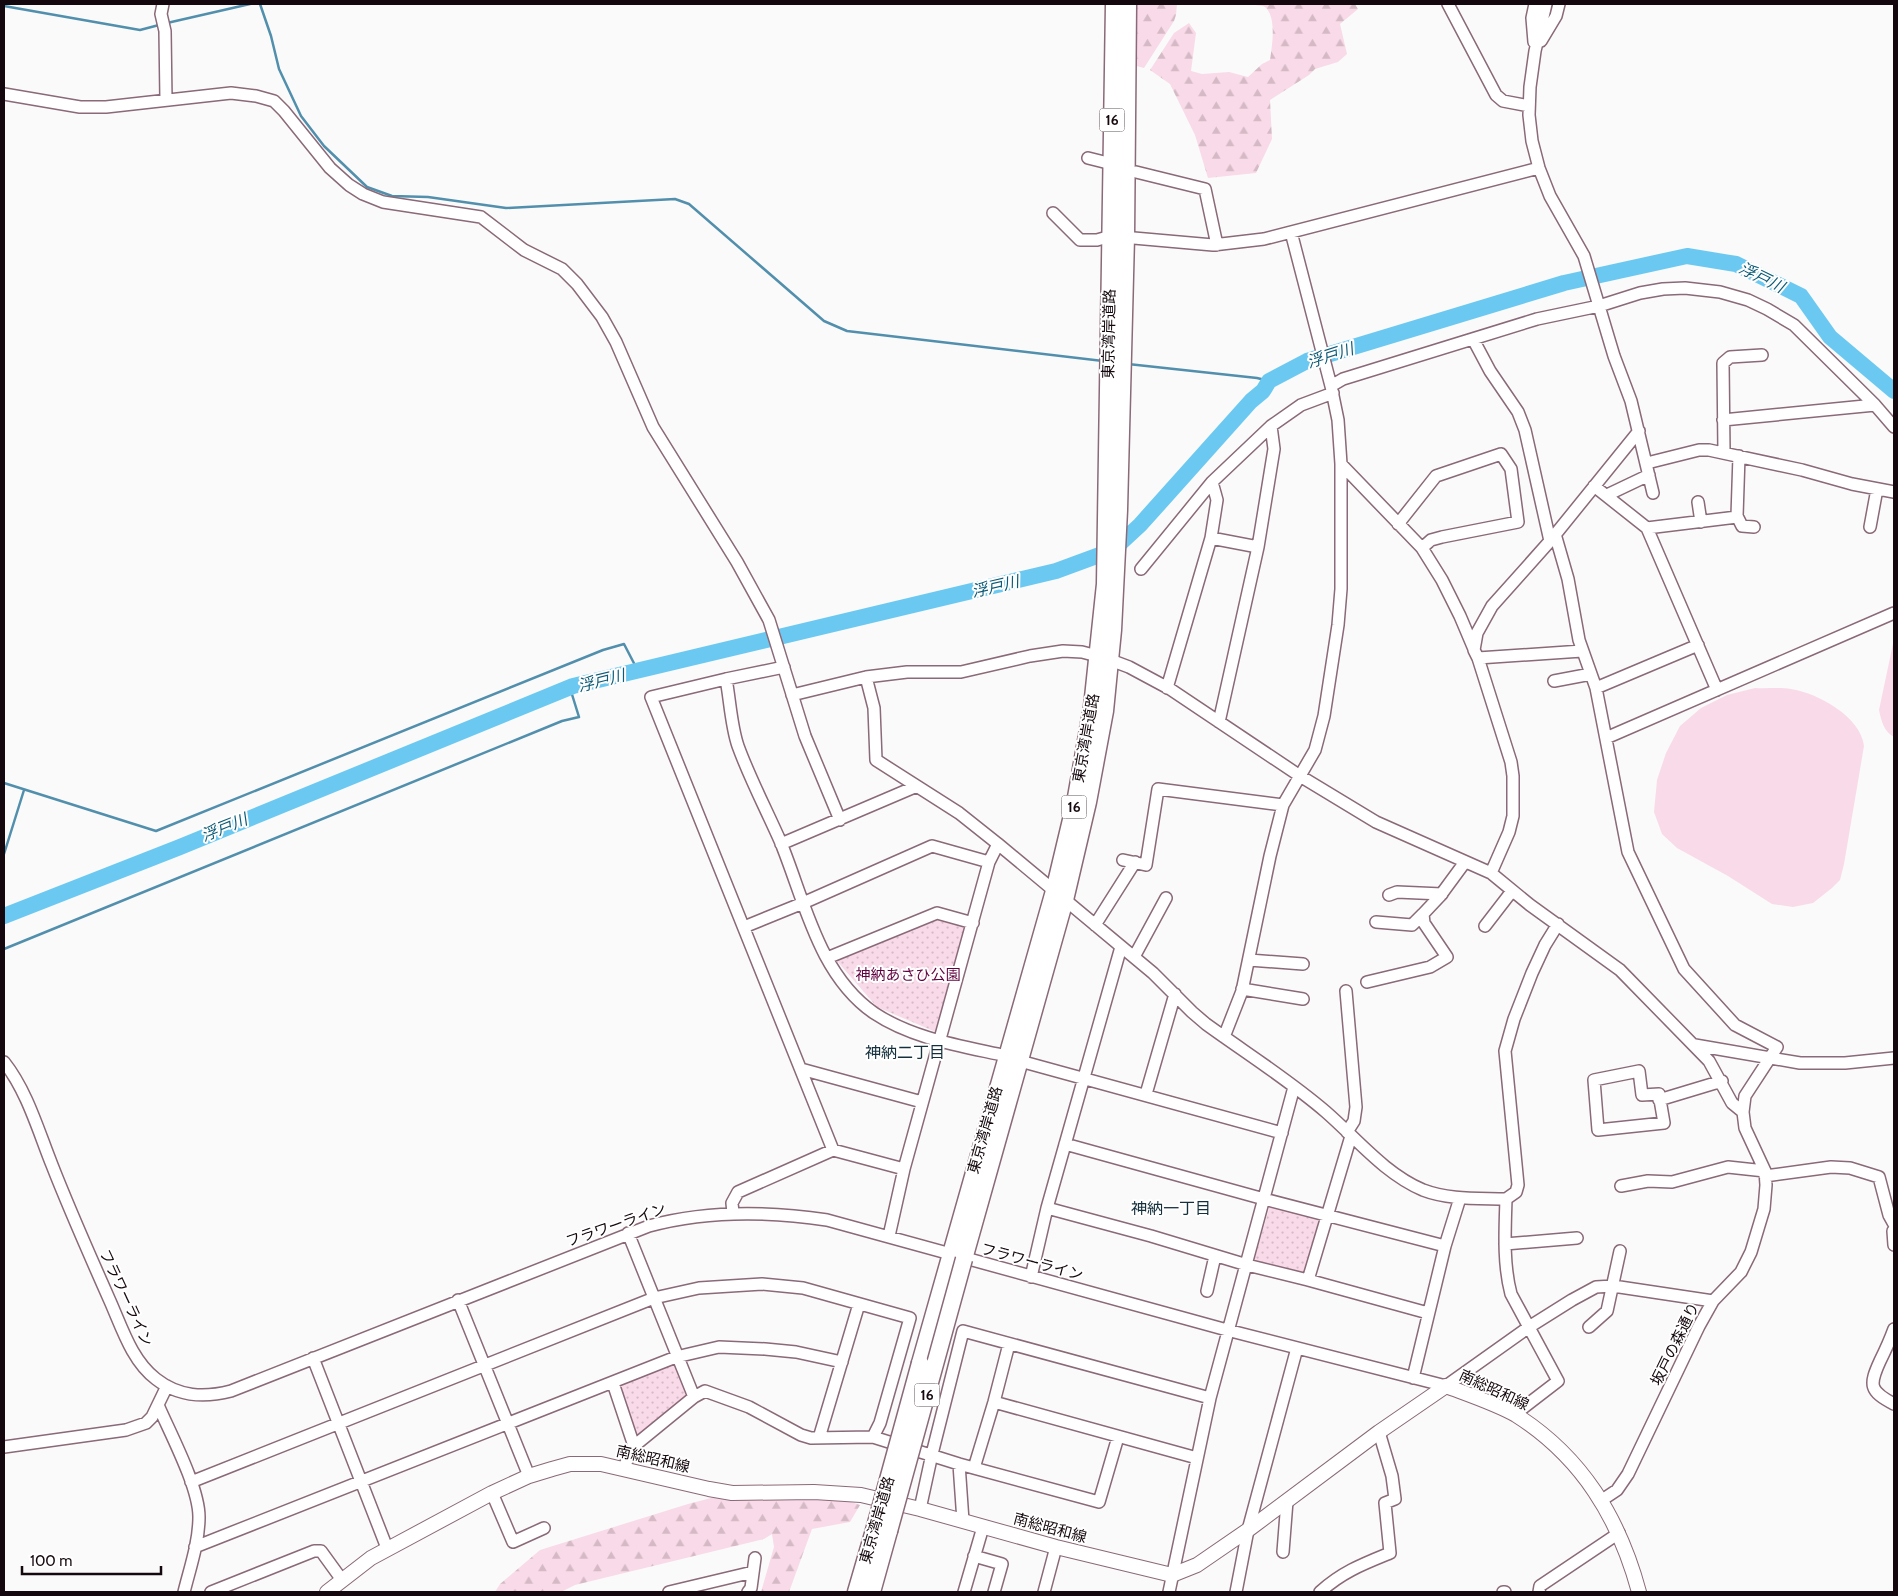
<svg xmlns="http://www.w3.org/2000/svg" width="1898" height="1596" font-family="Cabin,'Noto Sans JP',sans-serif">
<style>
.grass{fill:#f9dae8}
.forest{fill:url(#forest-firs)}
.park{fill:url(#park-dots)}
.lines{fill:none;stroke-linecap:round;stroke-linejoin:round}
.stream{stroke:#518fad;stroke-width:2.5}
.river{stroke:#6bc9f1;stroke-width:16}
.minor-casing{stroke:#8a6978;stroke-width:14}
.major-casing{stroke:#8a6978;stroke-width:16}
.highway-casing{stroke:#8a6978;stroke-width:19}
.minor{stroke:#fff;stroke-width:11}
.major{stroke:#fff;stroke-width:14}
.highway{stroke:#fff;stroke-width:16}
.highway-bridge-casing{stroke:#8a6978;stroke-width:19;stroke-linecap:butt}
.highway-bridge{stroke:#fff;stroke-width:16}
.labels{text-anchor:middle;stroke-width:4;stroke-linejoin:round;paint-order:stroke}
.shield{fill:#fff;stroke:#5a5256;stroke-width:1}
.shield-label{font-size:14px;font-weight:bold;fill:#14080e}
.street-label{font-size:15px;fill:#14080e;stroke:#fff}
.park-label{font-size:15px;fill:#620240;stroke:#fff}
.water-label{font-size:16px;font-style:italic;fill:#0d5b76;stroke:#fff}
.neighbourhood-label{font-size:16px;fill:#14303c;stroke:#fff}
</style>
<defs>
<pattern id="forest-firs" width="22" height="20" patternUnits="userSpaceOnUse" patternTransform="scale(1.25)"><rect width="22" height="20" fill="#f9dae8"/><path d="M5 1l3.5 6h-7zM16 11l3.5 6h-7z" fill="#d5bac6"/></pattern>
<pattern id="park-dots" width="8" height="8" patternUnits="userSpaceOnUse" patternTransform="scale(1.25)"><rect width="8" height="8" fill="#f9dae8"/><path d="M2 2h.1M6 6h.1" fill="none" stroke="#d5bac6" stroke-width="1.8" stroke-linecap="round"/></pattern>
</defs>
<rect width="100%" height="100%" fill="#fafafa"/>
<!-- grass -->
<path class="grass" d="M1894 639V737C1884 732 1881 720 1879 710Z
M1755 688C1767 689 1780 687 1791 689 1818 693 1861 717 1864 746L1844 864 1840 880 1832 888 1813 903 1793 907 1772 904 1728 876 1677 848 1662 834 1654 812 1657 780 1666 753 1680 726 1701 708 1727 695Z"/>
<!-- forest -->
<path class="forest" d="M1134 4H1177L1176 15 1174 21 1144 68 1133 65Z
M1248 4H1355L1358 9 1340 24 1347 54 1338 62 1315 69 1309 75 1270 100 1272 139 1256 173 1208 178 1195 135 1170 84 1150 70 1174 33 1189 23 1196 33 1191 71 1202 74 1229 72 1248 77 1262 64 1270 60C1272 46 1277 17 1265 7 1261 5 1253 5 1248 4Z
M822 1492 860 1505 850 1522 812 1529 789 1592H761L774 1547 772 1534 764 1539 575 1585 561 1592H495L500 1584 540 1550 688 1504 715 1497Z"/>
<!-- park -->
<path class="park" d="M937 920 965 927 936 1032 877 1007 837 961Z
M1270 1205 1321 1219 1305 1275 1254 1261Z
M674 1362 689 1396 636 1439 618 1386Z"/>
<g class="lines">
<!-- stream -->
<path class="stream" d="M260 4 271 36 279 69 301 116 324 146 367 187 392 196 428 197 506 208 675 199 689 204 824 321 847 331 1103 361
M4 6 140 30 159 25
M167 23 250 4
M1128 364 1257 378 1269 381
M4 783 156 831 603 650 624 644 638 671
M4 854 24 790
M4 949 562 721 579 717 570 688"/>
<!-- river -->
<path class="river" d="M4 916 180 847 573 686 1056 571 1113 550 1140 525 1251 401 1263 391 1269 381 1307 361 1564 283 1687 256 1736 264 1801 296 1830 337 1894 391"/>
<defs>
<path id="minor" d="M163 4 161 14 165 31 166 100
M1448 4 1496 95 1503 101 1529 106
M1546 4 1535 51 1530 87 1529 115 1532 141 1539 168 1550 196 1584 256 1614 356 1631 401 1653 493
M1541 41 1556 16 1559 4
M1534 42 1532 18 1535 4
M4 94 80 107H106L231 93 256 96 274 101 284 111 330 168 349 185 363 194 383 202 481 217 524 250 562 269 577 284 602 317 616 342 653 427 737 562 769 620 805 736 840 820
M1088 158 1104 162
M1136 172 1205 189 1217 245
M1053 213 1080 240H1097L1111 236 1213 245 1264 239 1539 168
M1473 339 1490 371 1518 412 1525 430 1550 541
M1331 386 1343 379 1537 319 1599 306 1640 293 1663 289 1685 288 1720 292 1748 300 1767 309 1794 325 1875 405 1894 427
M1723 420 1875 405
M1724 452 1723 363 1730 357 1762 355
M1739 456 1737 516 1742 526 1754 527
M1647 463 1699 450H1709L1802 470 1852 484 1894 492
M1341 464 1422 548 1442 580 1460 616 1474 649
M1594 486 1647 528 1717 690
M1607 495 1649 475
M1698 502 1701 522
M1398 524 1436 476 1501 454 1511 469 1518 522 1442 537 1431 540 1422 548
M1870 527 1877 489
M1647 528 1737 517
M1555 534 1568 579 1579 640 1596 688 1628 852 1684 969 1735 1025 1777 1047 1745 1096 1743 1112 1745 1128 1765 1171 1766 1185 1764 1209 1751 1252 1741 1272 1713 1301 1699 1326 1628 1474 1617 1490 1602 1500
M1211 538 1258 547
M1141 569 1212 482 1271 426 1301 405 1333 393
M1478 658 1582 651
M784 667 726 679 651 697 833 1150
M866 677 874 708 876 760 959 813 998 844 1153 973 1192 1012 1206 1024C1246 1053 1289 1080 1326 1112 1357 1139 1385 1174 1423 1190 1449 1200 1479 1198 1506 1199L1516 1192 1518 1185 1505 1051 1514 1019 1532 973 1545 945 1558 924
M726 679C730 700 731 726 738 746 750 779 767 811 781 843 805 902 819 975 874 1013 913 1039 962 1046 1007 1056
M1554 681 1591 674
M1167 688 1211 538 1217 500 1212 482
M1596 688 1698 645
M792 695 866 677 907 672H961L1030 656 1063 651 1082 652 1105 658 1129 667 1170 689 1300 776 1376 822 1491 873 1530 905 1620 970 1709 1061 1732 1103 1743 1112
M1219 722 1258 547 1274 449 1271 426
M1606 738 1894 613
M781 844 917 786
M1123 860 1146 865 1158 789 1283 805
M1491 873 1509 832 1513 816V776L1511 762 1478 658 1474 650 1477 633 1492 606 1550 541 1639 431
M1389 895 1397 892 1442 894
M1376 922 1412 925 1423 914
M1095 925 1135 862
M1485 926 1512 891
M744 927 803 903 932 846 989 862
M1134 957 1166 898
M827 958 937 913 973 923
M1249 960 1303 964
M1367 982 1430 967 1447 957 1424 923 1423 914 1440 896 1465 862
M1242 989 1303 999
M1346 991 1356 1107 1354 1121 1347 1132
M1224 1037 1242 991 1270 856 1283 805 1315 750 1324 716 1338 625 1341 589V464L1338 420 1331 386 1291 232
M1695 1045 1800 1063H1845L1894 1058
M1020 1061 1282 1133
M4 1062C27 1091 38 1130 52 1165 70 1211 90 1256 110 1301 122 1328 132 1361 156 1379 179 1397 204 1398 231 1391L649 1226C708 1210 767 1211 827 1220L1227 1330 1446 1386 1529 1327 1572 1300 1596 1287 1613 1286 1713 1301
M801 1069 922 1102
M1639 1071 1642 1095 1659 1094 1664 1123 1598 1130 1594 1080Z
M1146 1094 1175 994
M1659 1100 1722 1081
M1065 1144 1264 1199 1445 1246
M1765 1176 1831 1167 1850 1168 1879 1177 1889 1215 1894 1224
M1621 1186 1648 1181 1672 1182 1728 1167 1765 1171
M1506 1199C1505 1231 1503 1264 1511 1294L1558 1381 1515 1414
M1047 1208 1151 1236 1247 1265 1308 1280 1428 1313
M733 1213 732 1203 738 1192 833 1150 904 1169
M1894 1230 1893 1231 1894 1245
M628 1233 694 1397
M889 1236 904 1169 989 862 998 844
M1505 1244 1577 1238
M1031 1277 1047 1208 1121 947
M1308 1280 1351 1136
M1207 1291 1215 1256
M458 1300 529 1476
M1589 1327 1607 1311 1620 1251
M1894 1329C1890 1340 1885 1351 1880 1361 1869 1385 1869 1391 1894 1404
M313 1358 387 1548
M1413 1378 1445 1246 1460 1198
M613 1383 634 1446
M994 1402 1197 1458
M158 1405C170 1433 199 1487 199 1517 199 1542 190 1568 184 1592
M873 1437 959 1464 1099 1502 1118 1437
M819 1438 859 1304
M4 1447 126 1430 146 1423 152 1417 167 1386
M959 1464 963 1521
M974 1468 994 1402 1009 1344
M191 1482 654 1298 699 1288 762 1284 803 1288 910 1318 880 1423 873 1437 811 1438 801 1435 749 1407 705 1391 694 1397 634 1446 623 1469
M492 1493 513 1542 544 1528
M920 1509 932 1454 963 1331 1210 1398
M195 1547 676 1357 719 1347 765 1349 796 1352 842 1362
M1283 1552 1287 1501
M974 1556 1002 1564 994 1592
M211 1592 314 1551H321L342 1580
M669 1592 753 1572
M748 1592 751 1588 755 1558
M964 1592 983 1527
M1044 1592 1056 1547
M1169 1592 1210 1398 1294 1087
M1236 1592 1248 1530 1297 1348
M1320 1592C1342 1572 1363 1564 1390 1553L1385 1503 1395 1499 1392 1476 1379 1432
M1503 1592H1505
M1539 1592 1540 1586 1619 1533"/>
<path id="major" d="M327 1592 371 1558 492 1493 529 1476 552 1469 570 1464H601L709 1489 732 1493 814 1492 861 1495 920 1509 1056 1547 1172 1575 1197 1565 1248 1530 1379 1432 1446 1386C1467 1394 1497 1404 1516 1415 1582 1457 1619 1518 1639 1592"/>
<path id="highway" d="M964 1259 1065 900 1088 802 1105 711 1113 630 1119 510 1126 237 1128 4
M920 1363 1054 891 1075 803 1092 707 1105 584 1114 4
M856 1592 875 1527
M872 1592 889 1531"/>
</defs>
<!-- minor casing -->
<use href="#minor" class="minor-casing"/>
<!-- major casing -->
<use href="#major" class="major-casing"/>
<!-- highway casing -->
<use href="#highway" class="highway-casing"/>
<!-- minor -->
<use href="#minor" class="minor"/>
<!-- major -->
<use href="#major" class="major"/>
<!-- highway -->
<use href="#highway" class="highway"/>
<defs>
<path id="highway-bridge" d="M875 1527 920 1363
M889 1531 964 1259"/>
</defs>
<!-- highway-bridge casing -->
<use href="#highway-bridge" class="highway-bridge-casing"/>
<!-- highway-bridge -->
<use href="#highway-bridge" class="highway-bridge"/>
</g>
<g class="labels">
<!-- shield labels -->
<g class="shield">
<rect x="1099.5" y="108.5" width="25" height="23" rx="4"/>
<rect x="1061.5" y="795.5" width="25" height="23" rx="4"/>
<rect x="914.5" y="1383.5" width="25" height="23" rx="4"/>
</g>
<g class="shield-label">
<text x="1112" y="125">16</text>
<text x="1074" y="812">16</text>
<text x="927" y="1400">16</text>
</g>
<!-- street labels -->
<g class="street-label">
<text transform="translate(1109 334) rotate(-89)" y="5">東京湾岸道路</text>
<text transform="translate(1086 738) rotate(-80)" y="5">東京湾岸道路</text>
<text transform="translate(985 1130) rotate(-74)" y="5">東京湾岸道路</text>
<text transform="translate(616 1225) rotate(-19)" y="5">フラワーライン</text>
<text transform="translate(1032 1262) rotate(15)" y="5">フラワーライン</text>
<text transform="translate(126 1298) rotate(65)" y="5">フラワーライン</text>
<text transform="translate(1675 1344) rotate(-64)" y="5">坂戸の森通り</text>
<text transform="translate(1494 1390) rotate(25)" y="5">南総昭和線</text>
<text transform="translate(653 1459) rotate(13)" y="5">南総昭和線</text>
<text transform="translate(877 1520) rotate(-74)" y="5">東京湾岸道路</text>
<text transform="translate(1050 1528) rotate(15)" y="5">南総昭和線</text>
</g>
<!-- park labels -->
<g class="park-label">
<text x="908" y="980">神納あさひ公園</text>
</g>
<!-- water labels -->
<g class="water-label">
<text transform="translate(1762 277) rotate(26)" y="6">浮戸川</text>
<text transform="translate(1330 355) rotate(-18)" y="6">浮戸川</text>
<text transform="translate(995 586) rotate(-13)" y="6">浮戸川</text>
<text transform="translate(601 680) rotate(-14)" y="6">浮戸川</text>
<text transform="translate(224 827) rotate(-22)" y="6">浮戸川</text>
</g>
<!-- neighbourhood labels -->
<g class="neighbourhood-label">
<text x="905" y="1058">神納二丁目</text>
<text x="1171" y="1214">神納一丁目</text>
</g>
</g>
<!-- border -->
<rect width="1898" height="1596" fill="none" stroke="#14080e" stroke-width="10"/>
<!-- scale -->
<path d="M22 1566v8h139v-8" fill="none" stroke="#14080e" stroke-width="2.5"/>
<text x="30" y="1566" font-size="15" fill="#14080e" stroke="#ffffff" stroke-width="4" paint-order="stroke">100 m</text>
</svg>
